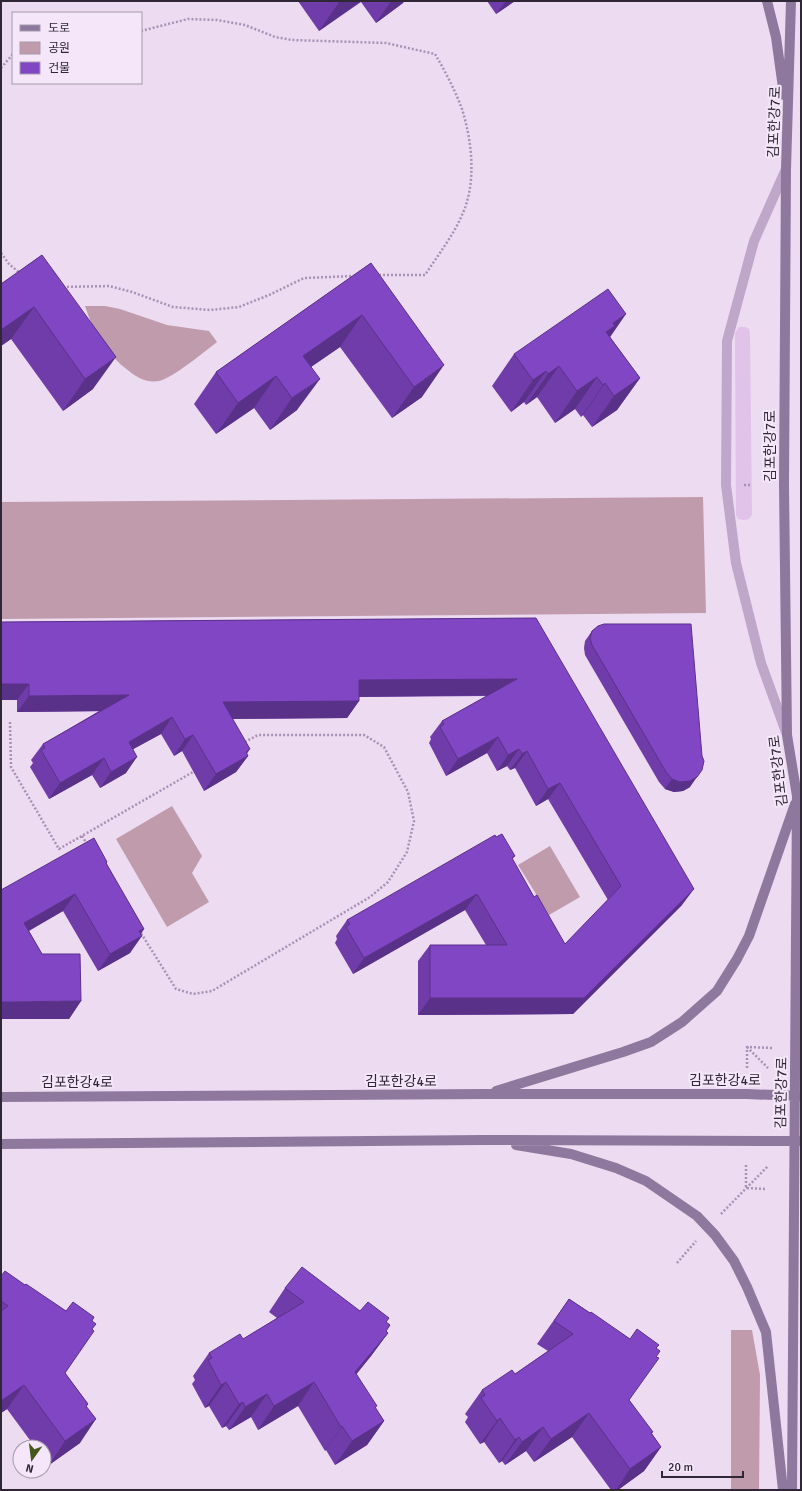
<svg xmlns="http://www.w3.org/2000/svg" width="802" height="1491" font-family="Signika,'Noto Sans KR',sans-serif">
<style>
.green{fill:#c09bac}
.plaza{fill:#e1c2e9}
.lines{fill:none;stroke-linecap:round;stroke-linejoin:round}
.path{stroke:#a991b5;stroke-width:2.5;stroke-dasharray:2 2;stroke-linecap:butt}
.lane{stroke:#bea7c9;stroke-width:10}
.secondary{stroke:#8e789d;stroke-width:10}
.wall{fill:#6f3ca9}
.shaded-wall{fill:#5a3189}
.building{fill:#8146c4;stroke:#5a3189}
.labels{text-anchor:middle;stroke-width:4;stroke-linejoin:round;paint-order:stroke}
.street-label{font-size:14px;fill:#2f2736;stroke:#f5e7f9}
</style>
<rect width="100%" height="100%" fill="#ecdbf1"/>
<!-- green -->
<path class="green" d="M85 306H105L120 309 167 325 209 331 217 342C205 351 173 378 159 381 147 383 138 378 129 371 107 355 93 332 85 306Z
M703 497 706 613 1 619V502Z
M172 806 202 856 192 873 209 902 167 927 116 839Z
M550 846 580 897 549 915 518 865Z
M731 1330H752L760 1375 759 1490H731Z"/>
<!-- plaza -->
<path class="plaza" d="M739 327H745L749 329 750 334 752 515 749 519 744 520 738 519 736 515 735 333Z"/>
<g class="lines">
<!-- path -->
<path class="path" d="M141 31 188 19 217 20 245 25 275 37 292 40 386 43 435 54C445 71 455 90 462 109 472 141 477 183 462 215 453 236 438 255 425 275H377
M1 68 13 54
M1 253 9 264 21 274
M63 287 109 286 132 292 173 307 210 310 239 307 269 295 304 278 354 276
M744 485H752
M10 722 11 767 59 849 193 772
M82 836 87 844
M139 930 176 989 193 994 212 991 370 897 388 882 407 852 414 821 408 792 384 747 364 735H258L243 743
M747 1047 768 1068
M747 1068V1047L772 1048
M746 1165V1188L766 1189
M721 1214 768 1166
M677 1263 696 1241"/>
<!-- lane -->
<path class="lane" d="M786 732 761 663 736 563 726 485 727 341 754 241 786 169"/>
<!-- secondary -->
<path class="secondary" d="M767 1 776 37 784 95
M791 1 786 169 784 485 787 735 797 796 792 1490
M496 1091 623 1052 651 1042 682 1022 717 991 737 959 749 936 795 804
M1 1097 485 1094H747L801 1096
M1 1144 484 1140 801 1141
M516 1145 571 1154 616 1168 646 1181 697 1216 715 1235 734 1261 747 1287 766 1332 783 1490"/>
</g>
<!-- wall -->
<path class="wall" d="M298 1H404L403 3 376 23 361 2 319 31Z
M487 1H515L496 14Z
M42 255 93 389 63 411 11 339 1 346V284Z
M371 263 422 397 392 418 340 347 311 367 297 410 270 430 254 408 216 434 194 404 216 372Z
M610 337 640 378 617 410 592 427 583 415 581 417 575 409 555 423 537 397 526 405 524 402 511 412 492 386 514 354Z
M536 618 682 905 573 1014 418 1015V961L430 945H486L465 910 353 974 335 943 337 939 336 936 347 920 515 856 512 859 534 897 565 944 608 900 548 799 536 806 515 768 510 770 507 766 497 771 487 753 446 776 429 743 431 739 430 737 442 721 487 696 359 697V701L347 718 232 719 248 756 236 772 204 791 182 751 174 756 161 734 133 749 126 773 100 788 92 775 49 799 30 767 33 763 31 760 43 744 99 711 17 712V700H1V622Z
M592 631 690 787 683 791 674 792 665 789 659 782 585 655 584 648 585 641Z
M107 862 106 864 144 929 130 953 98 971 63 911 29 931 42 954 81 1001 69 1019 1 890Z
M1 1276 25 1285 66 1311 92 1321V1329L65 1373 88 1404 87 1406 80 1443 49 1465 44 1458V1447H35L7 1409 1 1413Z
M285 1288 360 1311 386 1322 390 1325 386 1331 388 1333 371 1356 356 1374 375 1408 384 1421 367 1445 335 1465 326 1450 325 1451 298 1406 258 1430 251 1417 229 1430 226 1426 222 1428 209 1406 205 1408 192 1384 195 1380 193 1376 209 1353 243 1339 277 1318 269 1312Z
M569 1299 630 1339 657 1348 629 1400 661 1447 644 1471 618 1490H611L572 1437 534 1462 526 1451 505 1465 502 1461 499 1463 484 1442 480 1444 465 1422 468 1417 465 1414 482 1390 515 1374 548 1351 537 1344Z"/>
<!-- shaded-wall -->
<path class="shaded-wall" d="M340 1H361L319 31Z
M391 1H404L403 3 376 23Z
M506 1H515L496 14Z
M34 307 11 339 1 346V330Z
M626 314 604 346 606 332 613 323Z
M362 315 340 347 283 386 303 356Z
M116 357 93 389 63 411 85 379Z
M444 365 422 397 392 418 414 387Z
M559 366 537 397 526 405 548 374Z
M546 371 524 402 511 412 533 380Z
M276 376 254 408 216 434 238 403Z
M597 377 575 409 555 423 577 391Z
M640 378 617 410 592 427 614 396Z
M320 379 297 410 270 430 292 398Z
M605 383 583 415 581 417 603 385Z
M517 679 505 695 347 697 359 680Z
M1 684H29L17 700H1Z
M129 695 117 711 17 712 29 696Z
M359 701 347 718 211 719 223 702Z
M172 717 161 734 117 758 129 742Z
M193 735 182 751 174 756 185 739Z
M498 737 487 753 446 776 458 759Z
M250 749 244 758 248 756 236 772 204 791 216 774Z
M519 749 507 766 497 771 508 755Z
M527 751 515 768 510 770 522 754Z
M137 757 126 773 100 788 111 772Z
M104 758 92 775 49 799 60 783Z
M697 777 690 787 683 791 674 792 665 789 672 779Z
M560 783 548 799 536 806 548 789Z
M694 889 682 905 573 1014 418 1015 430 998H584Z
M75 894 63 911 12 940 24 923Z
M477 894 465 910 353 974 364 958Z
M144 929 137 938 142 936 130 953 98 971 110 954 139 931Z
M81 1001 69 1019H1V1002Z
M388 1333 371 1356 339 1396 355 1372Z
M226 1382 209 1406 205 1408 221 1385Z
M314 1382 298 1406 258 1430 274 1406Z
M24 1385 7 1409 1 1413V1401Z
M267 1394 251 1417 229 1430 245 1407Z
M243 1402 226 1426 222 1428 239 1404Z
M589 1413 572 1437 534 1462 551 1439Z
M500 1418 484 1442 480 1444 497 1421Z
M96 1419 80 1443 49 1465 65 1441Z
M384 1421 367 1445 335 1465 352 1441Z
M342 1426 326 1450 325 1451 341 1427Z
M543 1427 526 1451 505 1465 522 1442Z
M519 1437 502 1461 499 1463 515 1440Z
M661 1447 644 1471 618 1490H616L630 1469Z"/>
<!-- building -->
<path class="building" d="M42 255 116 357 85 379 34 307 1 330V284Z
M371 263 444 365 414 387 362 315 303 356 320 379 292 398 276 376 238 403 216 372Z
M608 289 626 314 613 323 615 326 606 332 640 378 614 396 605 383 603 385 597 377 577 391 559 366 548 374 546 371 533 380 514 354Z
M536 618 694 889 584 998H430V945H507L477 894 364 958 346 927 350 924 347 920 495 835 496 837 502 834 515 856 512 858 534 897 537 895 565 944 621 886 560 783 548 789 527 751 522 754 519 749 508 755 498 737 458 759 440 727 444 724 442 721 517 679 359 680V701L223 702 250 749 246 752 248 756 216 774 193 735 185 739 172 717 129 742 137 757 111 772 104 758 60 783 41 750 45 748 43 744 129 695 29 696V684H1V622Z
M604 624H691L702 756 704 761 702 770 697 777 690 781 680 782 672 779 666 772 592 645 590 638 592 631 598 626Z
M94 838 107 862 106 863 144 929 139 931 142 936 110 954 75 894 24 923 42 954H80L81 1001 1 1002V890Z
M302 1267 360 1311 368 1302 389 1318 386 1322 390 1325 386 1331 388 1333 355 1372 377 1406 375 1407 384 1421 352 1441 342 1426 341 1427 314 1382 274 1406 267 1394 245 1407 243 1402 239 1404 226 1382 221 1385 208 1360 212 1358 209 1353 240 1334 243 1339 304 1302 285 1288Z
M5 1271 25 1285 26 1284 66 1311 73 1302 94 1317 92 1321 96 1324 92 1329 94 1331 65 1373 88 1404 86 1406 96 1419 65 1441 24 1385 1 1401V1311L8 1306 1 1301V1276Z
M569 1299 590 1313 591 1312 630 1339 637 1329 659 1345 656 1348 660 1351 656 1357 659 1358 629 1400 653 1432 651 1433 661 1447 630 1469 589 1413 551 1439 543 1427 522 1442 519 1437 515 1440 500 1418 497 1421 481 1398 485 1395 482 1390 512 1370 515 1374 573 1334 554 1321Z"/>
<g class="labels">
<!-- street labels -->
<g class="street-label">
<text transform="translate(774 122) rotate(-88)" y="5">김포한강7로</text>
<text transform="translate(770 446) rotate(-90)" y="5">김포한강7로</text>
<text transform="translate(778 771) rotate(-97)" y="5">김포한강7로</text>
<text x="725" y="1085">김포한강4로</text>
<text x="401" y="1086">김포한강4로</text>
<text x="77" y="1087">김포한강4로</text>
<text transform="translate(781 1093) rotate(-89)" y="5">김포한강7로</text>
</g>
</g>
<!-- border -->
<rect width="802" height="1491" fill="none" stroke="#2f2736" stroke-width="4"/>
<!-- legend -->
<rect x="12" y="12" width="130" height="72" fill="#f5e7f9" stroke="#a69aab"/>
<rect x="20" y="25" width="20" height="6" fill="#8e789d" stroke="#a69aab"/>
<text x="48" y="32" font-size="12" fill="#2f2736">도로</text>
<rect x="20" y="42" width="20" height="12" fill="#c09bac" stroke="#a69aab"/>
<text x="48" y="52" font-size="12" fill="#2f2736">공원</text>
<rect x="20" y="62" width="20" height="12" fill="#8146c4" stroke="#a69aab"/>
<text x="48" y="72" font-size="12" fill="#2f2736">건물</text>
<!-- north arrow -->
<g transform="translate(32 1459) rotate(194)"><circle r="19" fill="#f5e7f9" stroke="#a69aab"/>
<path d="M0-3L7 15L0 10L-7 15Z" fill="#46571e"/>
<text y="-6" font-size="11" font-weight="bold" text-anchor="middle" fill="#2f2736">N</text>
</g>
<!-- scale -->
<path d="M662 1471v6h81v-6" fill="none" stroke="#2f2736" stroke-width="2"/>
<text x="668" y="1471" font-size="12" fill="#2f2736" stroke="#f5e7f9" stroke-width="3" paint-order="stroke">20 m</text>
</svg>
